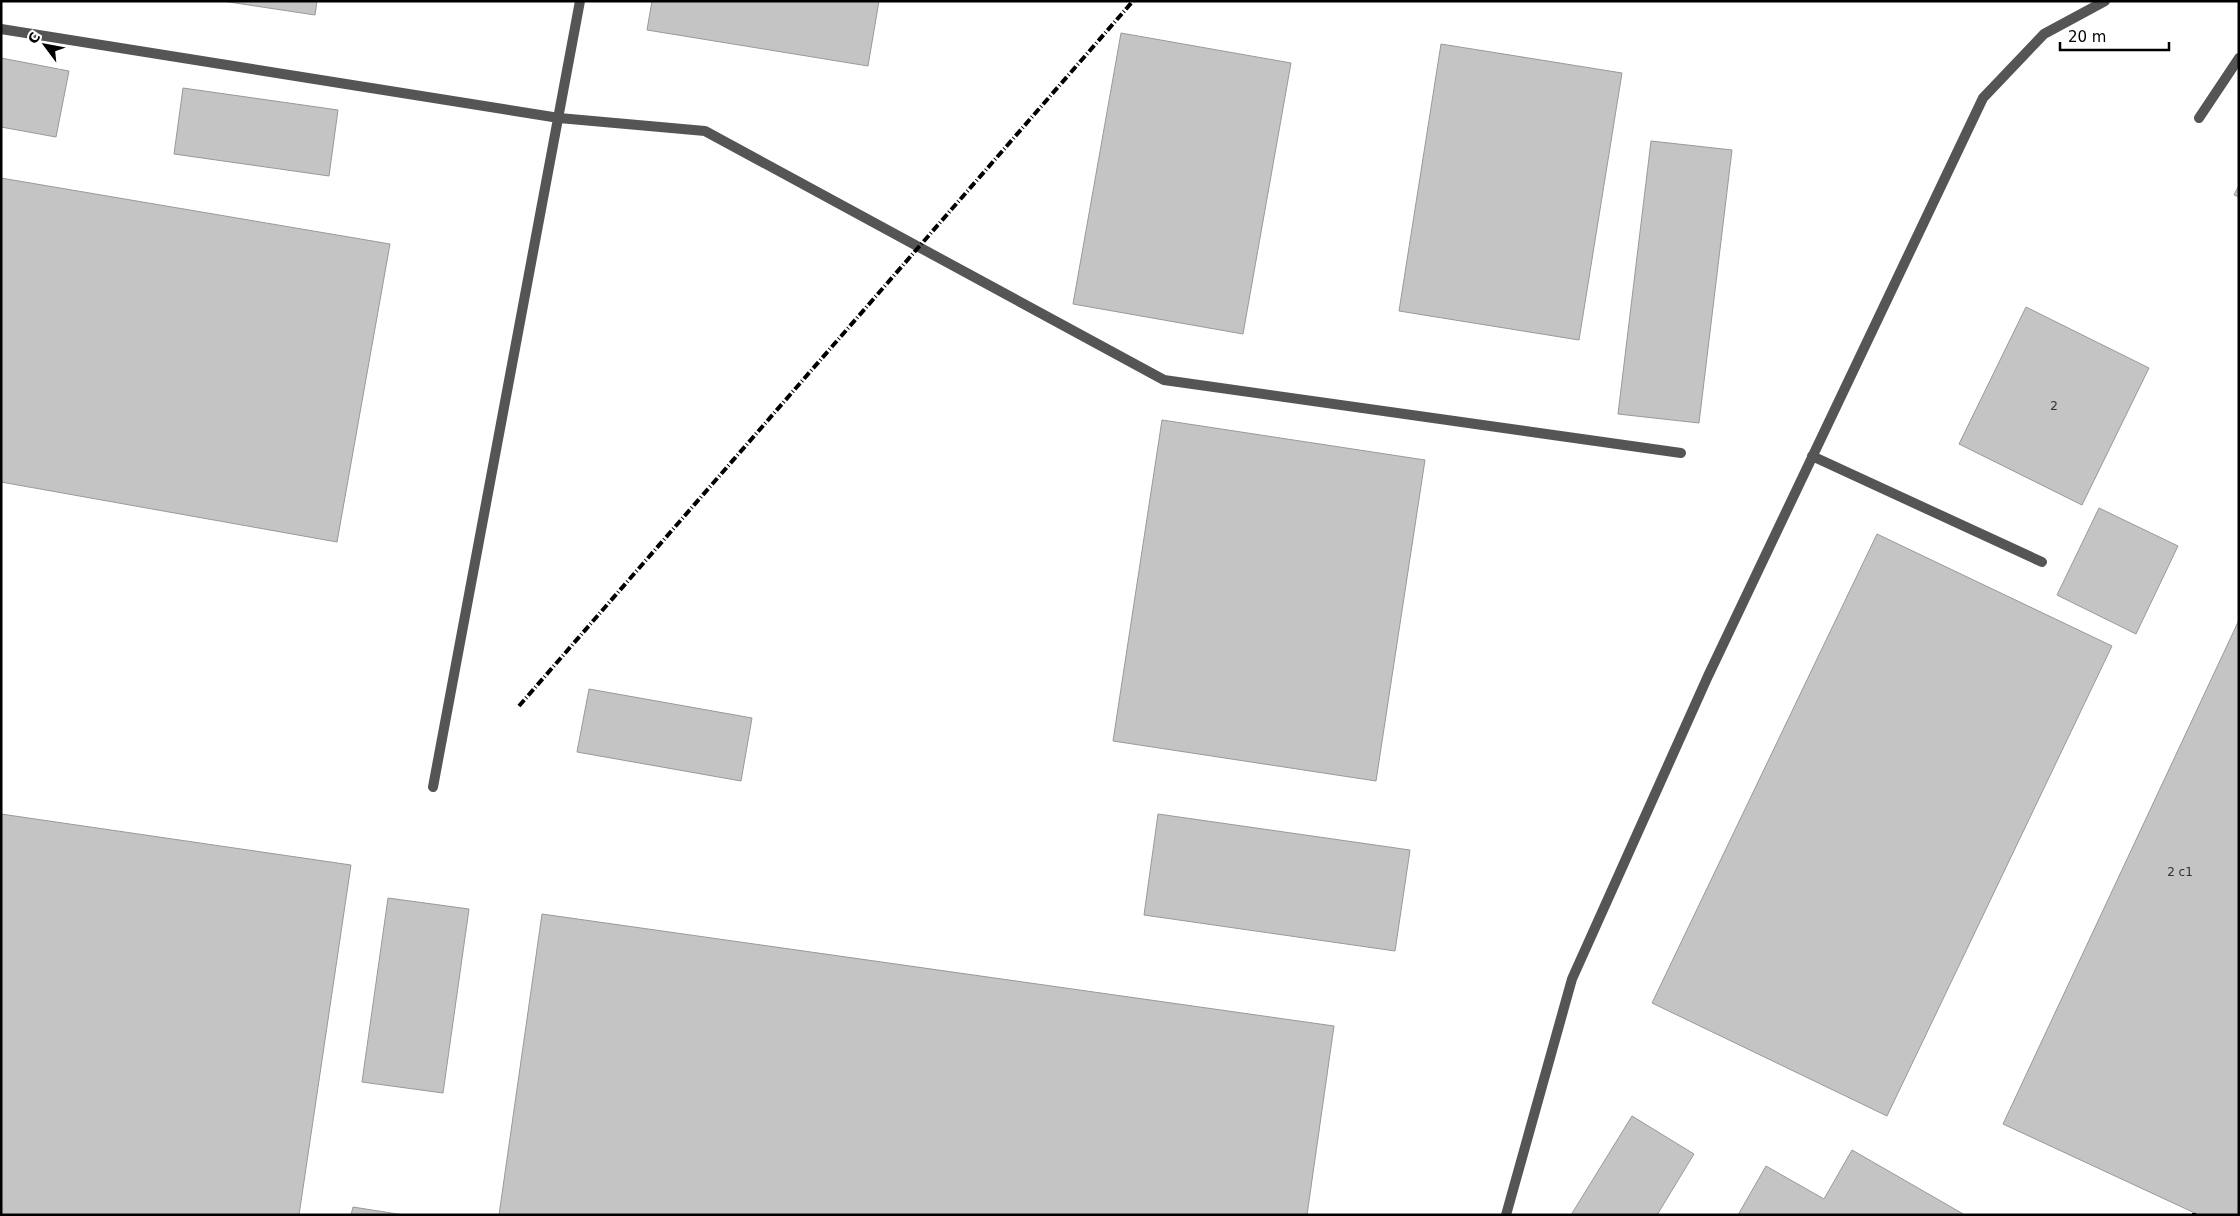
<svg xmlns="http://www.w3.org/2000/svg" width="2240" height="1216" font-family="'DejaVu Sans',sans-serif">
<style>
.building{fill:#c4c4c4;stroke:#999}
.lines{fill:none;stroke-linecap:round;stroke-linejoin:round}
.lane{stroke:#555;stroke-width:10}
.rail{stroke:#000;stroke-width:4;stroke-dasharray:8 2.5 1 2.5;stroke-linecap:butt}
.labels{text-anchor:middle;stroke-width:4.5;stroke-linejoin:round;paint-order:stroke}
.number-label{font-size:12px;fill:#313131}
</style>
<rect width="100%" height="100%" fill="#fff"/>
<!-- building -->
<path class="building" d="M222 1H317L315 15Z
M652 1H879L868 66 647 30Z
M1121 33 1291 63 1243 334 1073 304Z
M1441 44 1622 73 1579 340 1399 311Z
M1 58 69 71 56 137 1 127Z
M183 88 338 110 329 176 174 154Z
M1651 141 1732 150 1699 423 1618 414Z
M1 178 390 244 337 542 1 482Z
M2239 185V197L2234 195Z
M2026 307 2149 368 2082 505 1959 444Z
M1162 420 1425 460 1376 781 1113 741Z
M2099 508 2178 546 2136 634 2057 595Z
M1877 534 2112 646 1887 1116 1652 1003Z
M2239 620V1215H2199L2003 1124Z
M589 689 752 718 741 781 577 752Z
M1 814 351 865 299 1215H1Z
M1158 814 1410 850 1395 951 1144 915Z
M388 898 469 909 443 1093 362 1082Z
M542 914 1334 1026 1307 1215H499Z
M1632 1116 1694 1154 1657 1215H1571Z
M1852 1150 1965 1215H1738L1766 1166 1824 1199Z
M353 1207 404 1215H351Z"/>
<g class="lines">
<!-- lane -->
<path class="lane" d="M1 29 559 118 705 131 1164 380 1681 453
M2199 118 2239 58
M1812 456 2042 562
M433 787 580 1
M1506 1215 1572 979 1708 676 1983 98 2044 34 2105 1"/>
<!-- rail -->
<path class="rail" d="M519 706 1133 1
M2194 1215V1213"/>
</g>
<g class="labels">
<!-- number labels -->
<g class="number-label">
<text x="2054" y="410">2</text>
<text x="2180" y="876">2 с1</text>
</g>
</g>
<!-- border -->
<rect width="2240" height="1216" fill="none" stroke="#000000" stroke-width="5"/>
<!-- north arrow -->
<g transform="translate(45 45) rotate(302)" stroke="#ffffff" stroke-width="4" paint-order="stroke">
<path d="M0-4L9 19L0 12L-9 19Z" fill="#000000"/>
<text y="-8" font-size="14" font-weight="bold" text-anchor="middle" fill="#000000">С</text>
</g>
<!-- scale -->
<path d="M2060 42v8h109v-8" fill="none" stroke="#000000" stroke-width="2.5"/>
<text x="2068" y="42" font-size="15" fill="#000000" stroke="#ffffff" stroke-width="4" paint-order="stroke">20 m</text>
</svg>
